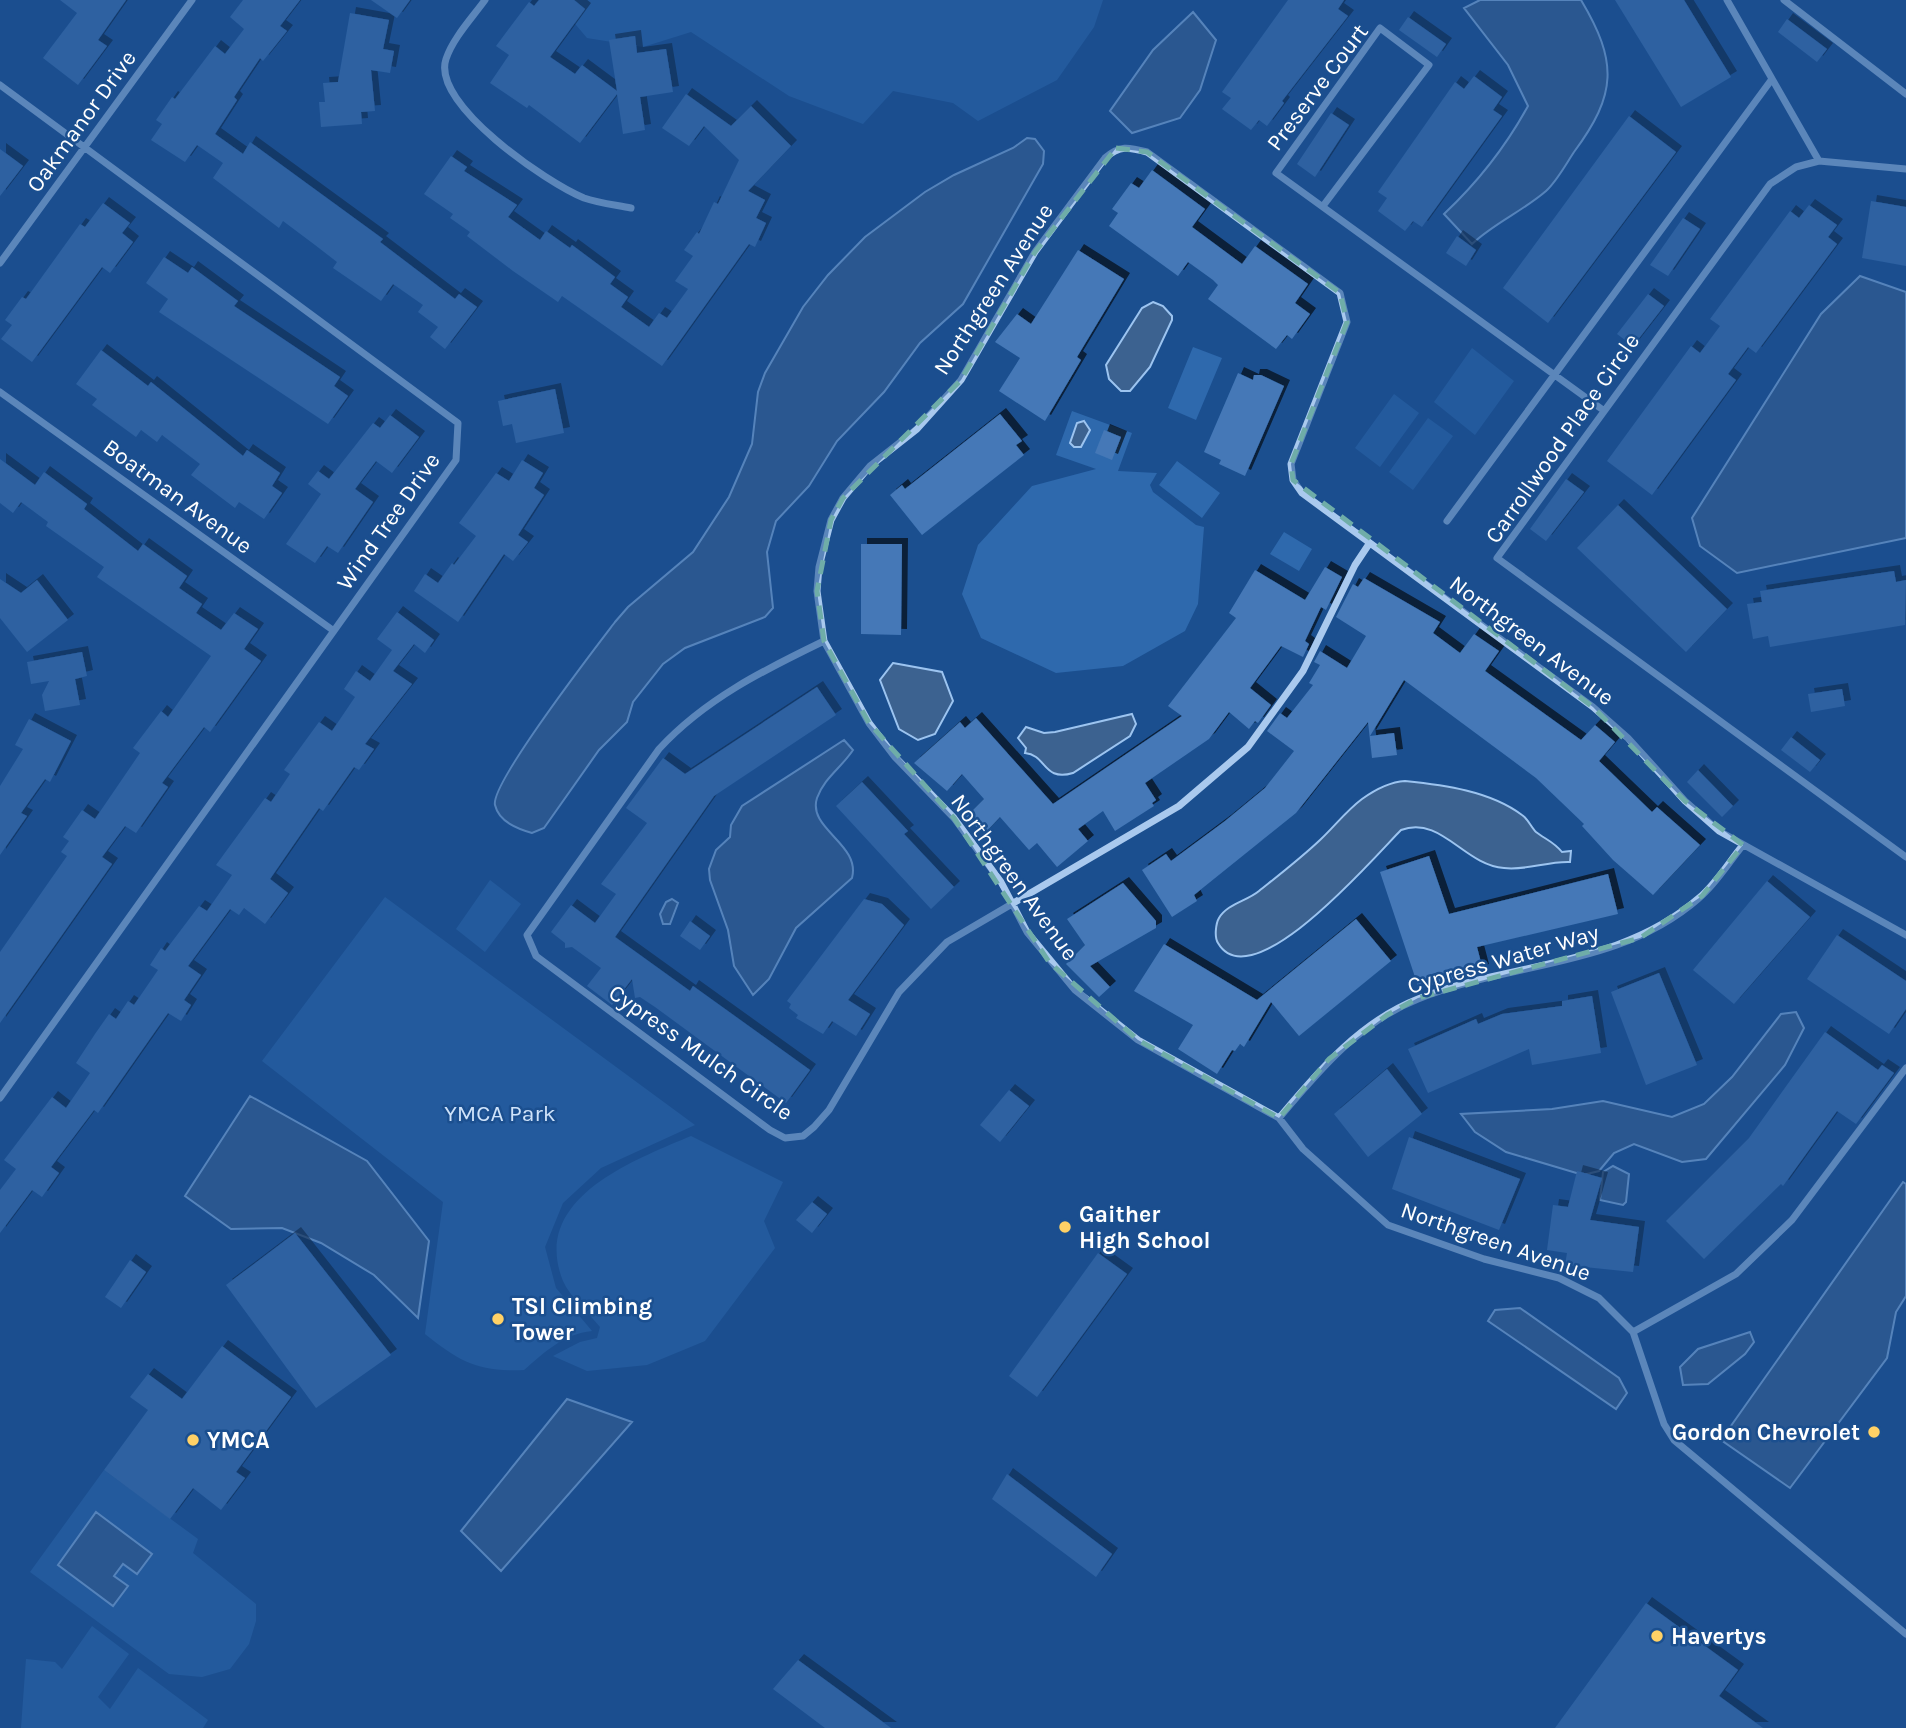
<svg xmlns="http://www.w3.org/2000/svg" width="1906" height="1728" font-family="Karla,sans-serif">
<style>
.green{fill:#2e69ad}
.water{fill:#3c6290;stroke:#9cc4f0;stroke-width:2}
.building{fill:#4478b7;filter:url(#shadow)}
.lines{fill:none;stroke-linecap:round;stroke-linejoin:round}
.street{stroke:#a9c9ee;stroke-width:7}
.marked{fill:none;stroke:#6fada8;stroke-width:5;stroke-dasharray:14 9;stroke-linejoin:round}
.poi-dot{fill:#ffd166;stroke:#1b4f8f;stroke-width:2.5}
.labels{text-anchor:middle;stroke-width:5;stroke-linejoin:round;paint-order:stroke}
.street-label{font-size:23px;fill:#fff;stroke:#1b4f8f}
.park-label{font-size:23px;fill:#cfe3fa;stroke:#1b4f8f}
.poi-label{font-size:23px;font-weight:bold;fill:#fff;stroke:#1b4f8f;text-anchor:start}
</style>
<defs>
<filter id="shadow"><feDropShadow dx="6" dy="-6" stdDeviation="0" flood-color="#0009"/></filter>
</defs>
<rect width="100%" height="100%" fill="#1b4f8f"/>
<!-- green -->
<path class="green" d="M555 0H1103L1094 27 1057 80 978 121 953 103 893 91 863 124 789 96 691 32 643 47 587 38Z
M1193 347 1222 358 1196 420 1168 408Z
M1472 348 1514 381 1475 435 1434 402Z
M1394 394 1419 413 1380 467 1355 448Z
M1072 411 1132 433 1118 471 1157 473 1150 485 1153 492 1196 525 1204 527 1198 604 1185 631 1123 666 1056 673 981 638 962 594 978 545 1032 486 1096 469 1056 455Z
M1428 418 1453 436 1413 490 1389 472Z
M1177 461 1220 493 1202 518 1159 485Z
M1284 532 1312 549 1299 571 1270 554Z
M490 880 521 904 485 952 456 929Z
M385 897 695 1125 601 1168 563 1203 545 1247 556 1288 592 1331C563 1334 545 1352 524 1370 478 1372 460 1362 425 1334L443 1202 262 1061Z
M691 1136 783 1182 764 1221 775 1248 705 1341 647 1365 587 1371 553 1356 580 1342 597 1338 600 1327C589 1313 570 1297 563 1281 530 1199 632 1161 691 1136Z
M104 1470 198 1539 193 1553 256 1604V1621L249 1644 230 1669 202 1677 169 1674 30 1572Z
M92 1626 129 1654 98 1697 110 1709 138 1668 208 1720 203 1728H21L26 1659 55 1662 62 1669Z"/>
<!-- water -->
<path class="water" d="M1480 0H1581C1618 62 1617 94 1574 152 1566 164 1557 181 1546 191 1523 211 1494 223 1472 244L1444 214C1478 182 1505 148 1528 106L1508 65 1464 8Z
M1193 12 1216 40 1200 90 1180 118 1132 133 1110 111 1153 50Z
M1027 138 1035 139 1044 151 1043 164 963 304 920 343 884 392 837 441 809 486 776 521 767 552 773 608 765 617 685 648 663 664 633 702 627 722 599 750 544 828 532 833C518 829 499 822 495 805 490 784 596 647 615 622L628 607 693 552 729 497 752 444 758 392 765 373 803 307 828 275 865 237 925 192 954 175 1013 148Z
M1860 276 1906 292V538L1737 573 1700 546 1692 518 1821 314Z
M1153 302 1163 306 1172 316V320L1150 367 1130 391H1121L1109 379 1106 365 1142 308Z
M1084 421 1090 430 1081 447H1074L1070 443 1077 423Z
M893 663 942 672 953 701 935 734 918 740 899 729 880 680Z
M1132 714 1136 724 1130 736 1073 773C1043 782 1047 755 1025 753L1026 748 1018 738 1026 727 1044 733 1055 732Z
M844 740 853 750C842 767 824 778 817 798 807 829 861 844 852 878L796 928 769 979 753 995 734 966 728 930 710 880 709 869 716 850 730 837 731 825 742 806Z
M1405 781C1444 785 1490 791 1522 815 1528 819 1531 827 1536 832 1545 839 1554 842 1562 852L1571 851 1570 862C1547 861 1526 871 1504 868 1464 865 1441 815 1401 830 1377 854 1252 1001 1218 943 1214 937 1216 923 1219 918 1227 904 1247 901 1259 891 1279 875 1301 858 1320 840 1334 827 1346 811 1362 799 1376 789 1389 782 1405 781Z
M672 899 678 903 670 924H663L660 914 666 902Z
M1796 1012 1804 1028 1785 1065 1706 1159 1682 1162 1634 1144 1614 1153 1599 1171 1583 1175 1506 1152 1475 1132 1461 1114 1552 1109 1603 1101 1672 1117 1704 1104 1732 1077 1781 1014Z
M250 1096 367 1161 429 1241 418 1318 374 1275 321 1243 282 1228 231 1229 185 1196Z
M1613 1166 1629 1174 1626 1202 1623 1205 1600 1200 1603 1172Z
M1903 1182 1906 1184V1296L1896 1312 1887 1358 1790 1488 1721 1440Z
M1520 1308 1619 1378 1627 1393 1616 1409 1488 1321 1495 1310Z
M1750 1332 1754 1342 1745 1354 1708 1384 1683 1385 1680 1367 1698 1349Z
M567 1399 632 1422 501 1571 461 1531Z
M96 1512 152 1554 137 1574 123 1564 114 1576 128 1586 113 1606 58 1565Z"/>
<!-- building -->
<path class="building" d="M60 0H126L98 40 107 46 78 85 43 58 77 13Z
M243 0H300L280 26 287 31 263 61 260 58 234 97 237 100 215 134 243 154 250 142 383 239 380 242 455 299 459 294 477 307 445 349 430 337 438 327 418 312 423 305 393 284 381 301 352 281 333 268 337 262 315 245 283 221 279 228 213 178 223 163 197 145 185 162 151 140 162 124 156 120 172 97 175 99 215 46 225 54 244 29 230 17Z
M371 0H410L397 18Z
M539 0H574L585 9 550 57 575 74 582 65 617 91 609 40 635 36 637 53 666 49 673 92 640 97 645 130 623 134 617 94 580 143 529 105 527 108 490 83 509 55 496 46 529 2 534 6Z
M1288 0H1344L1338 9 1348 16 1282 101 1284 103 1267 126 1259 120 1251 130 1222 109 1231 98 1222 92Z
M1615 0H1684L1731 77 1681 107Z
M350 13 389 20 383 49 394 51 390 73 371 70 375 111 361 112 362 124 321 127 319 102H325L323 83 338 82Z
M1408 17 1446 44 1437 57 1399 30Z
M1787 19 1827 49 1817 62 1778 32Z
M1474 76 1502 97 1493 110 1502 116 1422 227 1413 221 1405 231 1378 211 1387 198 1378 192 1455 82 1464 89Z
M686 94 731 126 751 106 791 146 748 191 765 200 756 218 766 223 755 247 749 244 662 366 562 296 558 302 513 271 467 236 470 232 450 218 453 214 424 194 451 156 467 167 464 171 517 205 508 217 540 240 546 231 570 248 572 245 615 277 610 284 628 297 621 307 649 327 659 313 667 318 688 289 675 281 693 256 684 250 697 232 699 234 714 202 718 204 739 160 704 126 689 146 662 128Z
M1331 113 1349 125 1315 177 1297 164Z
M1629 116 1676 152 1548 323 1503 288Z
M0 149 23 166 0 196Z
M1152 170 1205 209 1192 227 1242 264 1255 246 1308 284 1295 303 1310 314 1292 339 1287 335 1276 349 1208 299 1218 285 1213 280 1188 262 1178 276 1109 226 1118 213 1112 209 1131 183 1139 188Z
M1871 201 1906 207V266L1862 258Z
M103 203 130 223 122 233 133 242 110 273 102 267 32 362 1 339 12 325 5 320 22 297 26 299 80 224 85 227Z
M1809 205 1837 225 1828 237 1837 244 1756 353 1748 347 1728 374 1736 380 1652 495 1607 461 1691 346 1700 353 1720 326 1710 319 1790 211 1799 218Z
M1683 218 1700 229 1668 276 1650 265Z
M1457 236 1476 250 1466 266 1446 253Z
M1078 250 1124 279 1077 357 1081 360 1045 421 999 391 1020 358 995 342 1017 314 1031 324Z
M164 257 188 273 192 267 238 301 234 306 340 377 334 386 348 396 328 424 159 312 168 299 146 283Z
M1648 294 1664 306 1633 346 1617 334Z
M101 350 148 386 151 382 243 456 247 450 280 473 272 486 282 493 264 519 239 502 235 508 191 475 200 464 162 435 157 442 141 430 136 437 92 405 97 399 76 384Z
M1238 373 1253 380 1254 375H1261L1284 386 1245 476 1219 464 1221 460 1204 452Z
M555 389 564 433 516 443 512 424 503 426 498 401Z
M1000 414 1022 441 1016 445 1024 455 922 535 890 495 902 485 905 489Z
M390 415 419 437 392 473 376 461 355 489 373 502 338 553 327 546 315 563 286 544 321 494 308 484 318 471 329 479 373 423 380 428Z
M1104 430 1121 437 1112 460 1095 453Z
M0 459 35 485 44 472 87 504 84 509 138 551 143 544 187 576 179 588 202 604 196 613 221 630 234 613 258 629 244 649 261 661 210 732 204 727 162 783 168 787 136 833 125 826 102 857 112 864 0 1023V952L67 856 61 852 69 841 63 837 82 810 95 819 140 753 133 748 161 711 168 717 211 656 97 577 104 567 46 526 48 522 21 502 13 513 0 503Z
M522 460 543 473 534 488 544 495 518 535 528 542 513 561 504 554 458 622 414 591 425 574 438 583 452 563 454 565 476 536 459 523 496 473 509 481Z
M1566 479 1584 492 1546 541 1530 529Z
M1618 505 1727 609 1686 652 1577 548Z
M861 544H902L901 635 861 634Z
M1325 567 1342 577 1326 610 1321 607 1305 641 1309 644 1303 657 1281 646 1250 688 1271 705 1258 723 1255 721 1249 729 1229 712 1209 739 1145 783 1156 800 1152 803 1154 806 1115 831 1103 811 1078 829 1088 841 1057 867 1037 843 1029 850 1000 817 984 834 966 817 984 799 962 774 947 791 914 763 960 722 965 728 976 718 1053 804 1182 716 1168 706 1236 618 1229 613 1255 570 1305 600Z
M1894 571 1896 582 1906 580 1905 625 1770 647 1768 636 1753 639 1747 604 1762 602 1760 591Z
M1364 578 1440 622 1433 633 1460 653 1474 634 1499 651 1485 671 1581 740 1595 725 1615 742 1599 761 1652 812 1657 807 1700 845 1653 895 1613 860 1582 826 1584 824 1536 778 1404 680 1370 736 1394 733 1397 755 1372 758 1368 722 1296 813 1194 895 1197 901 1172 917 1142 870 1166 854 1171 861 1225 821 1265 788 1294 751 1267 731 1280 713 1287 718 1313 685 1309 683 1320 665 1314 662 1320 651 1347 668 1366 636 1336 617 1353 584 1358 587Z
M0 579 21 593 37 580 68 620 27 652 0 618Z
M397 612 434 640 425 653 414 644 393 671 412 684 365 744 374 749 359 770 354 767 323 811 319 808 270 879 288 893 265 924 244 908 239 915 230 909 188 966 201 975 184 1000 191 1005 181 1021 168 1013 98 1113 94 1110 51 1167 59 1173 42 1197 32 1190 0 1233V1190L16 1169 4 1160 52 1097 66 1108 90 1073 76 1063 95 1034 109 1014 116 1019 128 1001 134 1005 158 970 150 965 161 948 165 951 199 906 207 911 232 875 216 865 265 798 271 802 290 774 284 770 319 722 332 731 355 697 344 689 356 671 370 681 392 650 377 639Z
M82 652 87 676 75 679 80 705 45 711 42 695 49 681 31 684 27 662Z
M817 687 836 715 714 796 615 937 690 991 693 986 810 1070 786 1103 655 1007 640 997 635 998 632 979 612 1005 587 986 601 968 572 947 565 948V943L551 932 571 905 595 923 616 894 601 884 647 823 626 808 663 758 685 774Z
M1842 689 1845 706 1811 712 1808 694Z
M29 719 71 741 50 782 45 779 21 813 27 816 0 855V786L23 749 15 745Z
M1791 737 1820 760 1810 772 1781 750Z
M1698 770 1733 806 1722 817 1687 782Z
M862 782 908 831 904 834 954 887 931 909 836 806Z
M1429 856 1449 914 1608 874 1618 914 1477 947 1483 970 1419 989 1380 872Z
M1767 881 1810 917 1734 1004 1693 970Z
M1123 883 1156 921V928L1090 966 1110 987 1099 997 1066 964 1085 945 1067 919Z
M864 899 882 904 904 925 848 1000 870 1014 856 1036 832 1021 823 1034 796 1018 798 1015 789 1008 791 1004 787 1001Z
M1356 919 1391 961 1299 1036 1271 1002 1244 1047 1240 1044 1235 1051 1232 1050 1217 1074 1178 1049 1193 1025 1134 991 1164 944 1257 1000Z
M690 921 710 936 700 950 680 936Z
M1837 935 1906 981V1009L1889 1034 1807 979Z
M1659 973 1697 1065 1646 1085 1611 992Z
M1592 996 1601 1053 1532 1065 1529 1049 1428 1093 1408 1049 1476 1019 1478 1024 1502 1014 1562 1006V1001Z
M1825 1032 1878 1070 1882 1065 1894 1073 1856 1124 1837 1111 1783 1186 1781 1184 1704 1259 1666 1221 1749 1138Z
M1387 1069 1422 1114 1368 1157 1334 1114Z
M1009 1090 1029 1106 1000 1142 980 1125Z
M1409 1137 1520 1179 1499 1230 1392 1189Z
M1577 1171 1602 1178 1590 1220 1639 1227 1633 1272 1565 1265 1567 1253 1547 1250 1553 1205 1568 1207Z
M812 1202 827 1214 812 1233 796 1220Z
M295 1233 391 1355 316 1408 226 1285Z
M1098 1253 1127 1274 1037 1397 1009 1376Z
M130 1260 146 1272 121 1308 105 1297Z
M222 1346 291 1397 236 1472 245 1478 221 1510 193 1488 170 1519 104 1470 148 1410 130 1397 148 1374 182 1399Z
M1007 1474 1112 1554 1096 1577 992 1499Z
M1646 1603 1738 1670 1719 1696 1763 1728H1555Z
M798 1660 891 1728H825L773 1689Z"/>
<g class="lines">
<!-- street -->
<path class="street" d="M485 0C472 18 453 38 446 59 431 104 547 183 584 198 598 203 616 205 631 208
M1727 0 1819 161
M1784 0 1906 94
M0 85 458 423 456 460 0 1098
M1906 169 1819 161 1796 167 1770 184 1497 558 1906 857
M1323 206 1429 65 1380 28 1276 173 1603 410
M0 263 192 0
M0 392 334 631
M1447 521 1772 79
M824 641C764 670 705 699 659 749L527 935 536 956 770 1130 785 1138 803 1136 814 1127 829 1110 899 992 947 942 1179 806 1248 747 1303 671 1355 565 1369 544
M1906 935 1719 831 1685 801 1628 738 1593 707 1302 493 1293 480 1291 464 1347 322 1340 293 1147 152C1128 147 1120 145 1105 158L1035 252 961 380 917 429 870 466 843 498 831 520 819 567 817 591 824 641 869 723 895 757 954 818 1001 882 1027 932 1075 990 1138 1040 1279 1118 1303 1149 1388 1225 1484 1259 1559 1278 1599 1298 1633 1332 1664 1424 1674 1440 1906 1634
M1279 1118C1318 1072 1359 1022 1418 999 1512 961 1619 968 1699 898 1716 884 1729 862 1743 845
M1633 1332 1736 1274 1792 1220 1906 1068"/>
</g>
<!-- marked area -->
<path d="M0 0H1906V1728H0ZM1116 148 1147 152 1340 293 1347 322 1291 464 1293 480 1593 707 1685 801 1743 845 1702 896 1640 938 1418 998 1387 1015 1329 1059 1279 1118 1138 1040 1049 962 954 818 869 723 824 641 817 591 831 520 843 498 961 380 1035 252Z" fill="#1b4f8f" fill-opacity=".55" fill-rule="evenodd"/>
<path class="marked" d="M1116 148 1147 152 1340 293 1347 322 1291 464 1293 480 1593 707 1685 801 1743 845 1702 896 1640 938 1418 998 1387 1015 1329 1059 1279 1118 1138 1040 1049 962 954 818 869 723 824 641 817 591 831 520 843 498 961 380 1035 252Z"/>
<!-- markers -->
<g class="poi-dot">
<circle cx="1065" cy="1227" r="7"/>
<circle cx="498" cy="1319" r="7"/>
<circle cx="1874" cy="1432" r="7"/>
<circle cx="193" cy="1440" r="7"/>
<circle cx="1657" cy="1636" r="7"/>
</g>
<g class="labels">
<!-- street labels -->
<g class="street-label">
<text transform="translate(1317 87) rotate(-53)" y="8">Preserve Court</text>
<text transform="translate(81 121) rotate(-54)" y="8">Oakmanor Drive</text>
<text transform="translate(993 289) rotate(-57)" y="8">Northgreen Avenue</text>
<text transform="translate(1562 438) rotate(-55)" y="8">Carrollwood Place Circle</text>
<text transform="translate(178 496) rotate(36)" y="8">Boatman Avenue</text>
<text transform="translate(388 521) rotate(-55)" y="8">Wind Tree Drive</text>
<text transform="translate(1532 640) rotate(37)" y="8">Northgreen Avenue</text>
<text transform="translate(1015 877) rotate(54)" y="8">Northgreen Avenue</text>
<text transform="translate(1503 959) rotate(-16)" y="8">Cypress Water Way</text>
<text transform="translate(701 1052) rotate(35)" y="8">Cypress Mulch Circle</text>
<text transform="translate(1496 1241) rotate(19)" y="8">Northgreen Avenue</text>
</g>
<!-- park labels -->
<g class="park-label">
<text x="500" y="1121">YMCA Park</text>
</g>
<!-- poi labels -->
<g class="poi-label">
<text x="1079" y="1222">Gaither<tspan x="1079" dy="26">High School</tspan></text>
<text x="512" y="1314">TSI Climbing<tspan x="512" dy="26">Tower</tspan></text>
<text x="1860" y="1440" text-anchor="end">Gordon Chevrolet</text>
<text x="207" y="1448">YMCA</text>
<text x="1671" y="1644">Havertys</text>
</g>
</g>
</svg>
